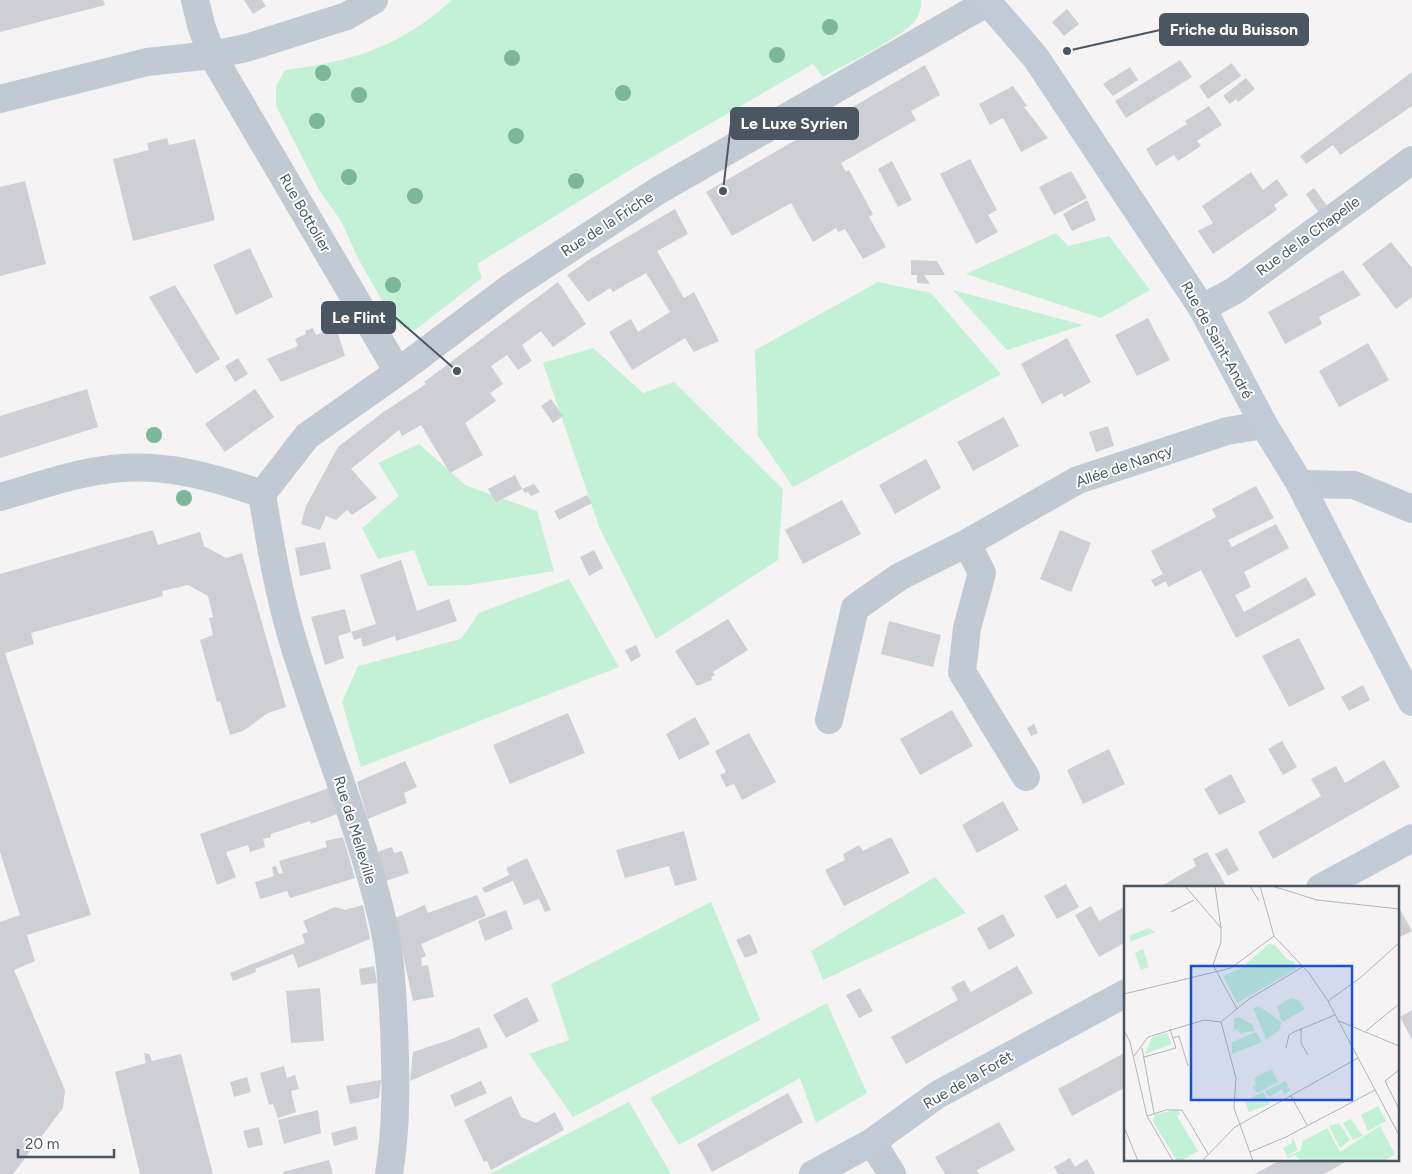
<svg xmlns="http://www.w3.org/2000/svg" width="1412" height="1174" font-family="Figtree,sans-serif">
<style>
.green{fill:#c3f1d5}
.building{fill:#cdcfd5}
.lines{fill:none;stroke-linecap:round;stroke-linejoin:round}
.street{stroke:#c1cad2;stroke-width:28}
.secondary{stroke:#c1cbd6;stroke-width:28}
.tree{fill:#7bb799}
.labels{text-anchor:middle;stroke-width:4;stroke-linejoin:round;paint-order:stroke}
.street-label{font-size:15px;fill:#4a5661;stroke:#fff}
.inset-road{fill:none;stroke:#b1b4b9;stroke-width:1}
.view{fill:#1d4ed8;fill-opacity:0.15;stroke:#1d4ed8;stroke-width:2.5}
.inset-edge{fill:none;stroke:#4a5661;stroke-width:2.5}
.leader{fill:none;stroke:#4a5661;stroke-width:2}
.callout-dot{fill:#4a5661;stroke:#fff;stroke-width:2}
.callout{fill:#4a5661;stroke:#4a5661;stroke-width:2}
.callout-label{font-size:16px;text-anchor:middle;font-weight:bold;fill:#fff}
</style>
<rect width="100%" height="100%" fill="#f5f3f3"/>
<!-- green -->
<path class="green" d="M452 0H921C922 6 919 17 914 22 896 41 847 63 823 77L813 64 630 170 477 264 482 278 415 330 401 327 388 311 359 260 341 221 319 190 276 106V86L285 70C355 61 399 47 452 0Z
M1056 233 1068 246 1109 236 1150 290 1101 318 966 274Z
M878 282 931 293 1001 374 793 487 758 436 755 350Z
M953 290 1083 325 1007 350Z
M593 348 643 393 674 382 783 489 778 560 656 639 600 529 543 363Z
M419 444 465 485 537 511 554 571 468 585 428 586 414 550 378 559 362 528 399 496 378 463Z
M569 579 619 667 361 767 342 702 358 666 461 639 479 613Z
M935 877 966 913 823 980 811 951Z
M711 902 760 1020 573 1117 529 1054 569 1040 551 984Z
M827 1003 867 1093 816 1123 800 1078 679 1145 650 1098Z
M629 1102 671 1174H490Z"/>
<!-- building -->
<path class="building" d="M0 0H103L105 5 0 32Z
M244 0H262L266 6 253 14Z
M1067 9 1079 24 1064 36 1052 22Z
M1180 60 1192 77 1126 118 1115 101Z
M1232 63 1241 76 1208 99 1199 86Z
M925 65 940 95 911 111 916 120 841 163 846 172 849 170 873 214 869 217 886 247 863 259 845 229 838 232 836 228 813 242 791 203 732 236 706 192Z
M1130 67 1138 80 1113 96 1103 84Z
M1412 72V106L1340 155 1333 145 1306 164 1300 156Z
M1246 78 1255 89 1238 102 1236 99 1230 104 1223 96Z
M1013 86 1027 106 1024 107 1048 138 1021 152 1003 118 990 125 979 104Z
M1209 106 1222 125 1197 141 1201 146 1178 161 1174 155 1156 166 1146 149 1187 124 1185 121Z
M167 138 169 145 195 139 215 220 133 241 113 159 149 150 147 143Z
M970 159 997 210 988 215 998 232 976 244 940 174Z
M892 161 912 200 898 207 878 169Z
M1071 171 1087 198 1054 215 1039 187Z
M1251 172 1263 190 1277 179 1288 195 1274 205 1277 210 1213 254 1198 231 1213 223 1202 206Z
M25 181 46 264 0 276V187Z
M1314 188 1328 207 1319 213 1306 194Z
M1087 200 1096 220 1072 231 1063 214Z
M675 209 688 234 657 251 684 298 694 292 719 341 694 352 685 338 632 370 609 332 631 319 638 332 670 312 646 273 613 292 610 288 588 302 567 275 593 257Z
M1391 242 1412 268V297L1396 309 1362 264Z
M250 248 273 297 236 315 213 265Z
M911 260 937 261 945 275H924L930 284 917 283V275H911Z
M1343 270 1361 295 1319 317 1322 324 1285 344 1268 312Z
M558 282 586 324 553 347 541 331 522 345 532 361 518 370 507 355 491 366 503 384 490 393 496 401 465 423 483 455 450 473 421 425 402 436 399 430 351 469 377 498 352 515 347 510 336 520 326 516 320 530 301 524 306 506 338 447 382 413 426 384 424 382Z
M175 285 220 359 196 374 149 297Z
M1148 318 1170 360 1137 376 1115 335Z
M336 327 345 356 281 382 267 359 298 346 295 339 306 334 305 331 313 328 316 335Z
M1067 338 1091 382 1064 397 1062 393 1042 404 1021 364Z
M1368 343 1389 380 1339 407 1319 371Z
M238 358 248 374 235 382 225 366Z
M87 389 98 427 0 458V416Z
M255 389 274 417 225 452 205 424Z
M551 399 563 416 553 423 541 406Z
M1004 417 1019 446 973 471 957 442Z
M1108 426 1114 446 1096 452 1089 432Z
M926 459 941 488 895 514 879 485Z
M515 475 522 489 496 502 488 489Z
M534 484 540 492 531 496 528 492 525 493 522 489Z
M1256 486 1274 518 1228 540 1232 547 1276 524 1289 548 1244 572 1251 587 1235 595 1244 612 1306 577 1316 595 1236 638 1201 570 1168 587 1166 581 1155 587 1151 580 1163 574 1151 551 1216 517 1212 509Z
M587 495 592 503 559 520 554 511Z
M842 500 861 534 803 564 785 530Z
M153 530 158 545 200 532 204 546 226 558 242 553 286 707 268 713 243 731 230 735 220 701 217 702 200 640 213 635 209 618 213 617 208 596 188 585 162 591 163 596 31 633 34 644 5 653 91 915 27 935 35 961 14 970 65 1090 63 1108 13 1174H0V922L20 915 0 852V574Z
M1060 530 1091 543 1071 592 1040 579Z
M325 542 331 569 300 576 295 548Z
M594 550 603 568 589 576 580 557Z
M401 560 417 611 449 599 457 621 396 641 395 636 363 647 361 638 354 640 351 632 376 624 360 575Z
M345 609 351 632 338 636 344 658 325 665 311 617Z
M728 619 748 650 713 672 715 675 711 677 712 680 697 686 675 651Z
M889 621 941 635 933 667 881 654Z
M1299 638 1325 689 1289 707 1262 656Z
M636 645 641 656 631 662 625 650Z
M1363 685 1370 700 1349 711 1341 697Z
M952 710 973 746 920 775 900 739Z
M568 713 585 753 510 784 493 745Z
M695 717 710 744 679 760 666 734Z
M1034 724 1038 733 1031 736 1027 728Z
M749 733 776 782 742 800 734 784 726 787 720 775 726 772 715 751Z
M1282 741 1297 767 1283 775 1268 749Z
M1109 749 1125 784 1083 804 1067 770Z
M1384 760 1400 787 1273 859 1258 832 1321 796 1311 779 1336 766 1345 783Z
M405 761 417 787 404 793 407 803 368 819 357 782Z
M1231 774 1246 802 1219 815 1204 789Z
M329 788 337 814 311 824 310 821 271 834V837L263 839 265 847 250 852 248 845 226 852 236 877 217 885 200 834Z
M1003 801 1019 830 977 853 962 825Z
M684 831 697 880 675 886 669 866 625 878 616 850Z
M343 837 355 878 290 898 287 891 260 899 255 882 274 876 272 867 276 866 279 874 283 873 279 861 327 847 325 841Z
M891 837 910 873 844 906 825 870 845 860 843 854 859 845 863 851Z
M392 847 394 853 402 851 409 873 386 881 377 852Z
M1227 848 1239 870 1228 876 1215 854Z
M1207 852 1226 886 1158 888 1196 866 1193 859Z
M527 858 551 910 545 912 539 899 524 905 513 881 485 893 482 888 509 875 506 868Z
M1066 884 1079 907 1057 919 1044 896Z
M477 895 486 916 421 944 426 956 421 958 422 966 428 965 434 997 413 1001 395 918 425 905 428 913Z
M363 905 370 939 298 968 293 954 255 969 256 972 233 981 230 973 305 943 302 934 308 932 303 921 335 907 345 910Z
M1091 906 1099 921 1126 906V942L1099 957 1075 915Z
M1398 906 1412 931 1398 938Z
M506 910 513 929 485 941 478 921Z
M1003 914 1015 936 989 950 977 928Z
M750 934 758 953 745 958 736 940Z
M374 966 377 983 361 985 359 969Z
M1017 966 1033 993 906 1064 891 1037 958 1000 951 987 964 980 971 992Z
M320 988 324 1041 291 1043 286 991Z
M860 988 873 1011 859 1018 846 995Z
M527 997 539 1021 506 1038 493 1015Z
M1412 1010V1040L1400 1017Z
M479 1027 488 1047 410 1081 413 1052 452 1039Z
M1126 1052V1087L1072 1116 1058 1089Z
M144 1053 149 1054 152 1061 181 1054 213 1174H140L115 1072 146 1063Z
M284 1066 287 1078 295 1075 299 1089 291 1091 296 1112 278 1118 273 1104 269 1105 260 1073Z
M247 1077 251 1092 234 1097 230 1082Z
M381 1080 379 1098 350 1104 346 1086Z
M481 1081 487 1093 455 1107 450 1095Z
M788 1093 803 1122 712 1172 697 1144Z
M511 1096 521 1117 536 1123 555 1112 564 1130 491 1170 487 1161 484 1162 464 1120Z
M318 1110 321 1133 284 1144 278 1120Z
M999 1122 1015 1150 977 1170 979 1174H945L935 1157Z
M356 1126 358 1139 334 1146 331 1133Z
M259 1127 263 1145 248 1148 243 1131Z
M1070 1158 1075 1167 1087 1159 1095 1174H1058L1054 1167Z
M329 1160 333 1174H284L283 1172Z
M1280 1160H1349L1324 1174H1255Z"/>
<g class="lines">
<!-- street -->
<path class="street" d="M195 0 201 25 212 55 398 372
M0 99 147 62 212 55 246 48 347 16 374 0
M1202 308 1234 291 1412 160
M1300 484 1354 485 1412 509
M262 494 307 436 398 372 511 287 659 190 988 2
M262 494C270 542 278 591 292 638 320 732 359 823 382 918 391 954 392 991 394 1027 396 1077 397 1125 389 1174
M0 497C36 487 74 473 112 469 164 463 214 477 262 494
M967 543 982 573 967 628 962 672 1026 777
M829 720 855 608 899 577 967 543 1078 480 1227 431 1264 425
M872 1142 892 1174"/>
<!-- secondary -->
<path class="secondary" d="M986 0 1036 58 1202 308 1264 425 1300 484 1412 702
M1320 888 1412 838
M813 1174 872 1142 937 1095 1126 993"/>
</g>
<!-- trees -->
<g class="tree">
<circle cx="830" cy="27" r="8"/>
<circle cx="777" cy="55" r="8"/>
<circle cx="512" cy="58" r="8"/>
<circle cx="323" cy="73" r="8"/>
<circle cx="623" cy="93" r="8"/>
<circle cx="359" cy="95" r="8"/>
<circle cx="317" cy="121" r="8"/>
<circle cx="516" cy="136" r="8"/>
<circle cx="349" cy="177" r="8"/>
<circle cx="576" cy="181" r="8"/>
<circle cx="415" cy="196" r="8"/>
<circle cx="393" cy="285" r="8"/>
<circle cx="154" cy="435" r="8"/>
<circle cx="184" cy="498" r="8"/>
</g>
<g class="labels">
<!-- street labels -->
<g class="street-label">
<text transform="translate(305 213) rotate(60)" y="5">Rue Bottolier</text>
<text transform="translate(607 224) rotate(-33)" y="5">Rue de la Friche</text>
<text transform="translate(1308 236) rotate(-36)" y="5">Rue de la Chapelle</text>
<text transform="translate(1217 340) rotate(61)" y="5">Rue de Saint-André</text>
<text transform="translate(1124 466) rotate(-19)" y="5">Allée de Nançy</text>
<text transform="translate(355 830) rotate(73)" y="5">Rue de Melleville</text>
<text transform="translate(968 1080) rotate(-30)" y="5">Rue de la Forêt</text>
</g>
</g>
<!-- overview -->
<g transform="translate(1124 886)">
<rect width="275" height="275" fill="#f5f3f3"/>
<path d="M25 42 31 46 6 56 5 50ZM145 58 151 59 163 73 170 76 172 83 113 117 99 90 116 83ZM19 63 25 81 17 84 11 67ZM167 112 173 113 181 123 158 136 153 120ZM135 120 157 136 156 144 142 153 129 122ZM115 131 128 138 130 145 116 147 114 143 110 144V133ZM132 146 138 156 108 168V156ZM43 147 48 158 21 168 28 151ZM148 183 154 196 133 207 128 200 132 199 130 192ZM162 195 166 205 160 208 158 203 145 211 141 205ZM139 206 146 218 125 226 121 215ZM254 220 262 235 244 245 237 229ZM54 224 56 228 53 230 74 265 57 275H53L29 235 31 228ZM227 233 239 250 229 254 219 237ZM215 237 226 254 216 262 205 240ZM256 240 271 268 260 275H177L171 269 163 272 162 271 176 265 179 255 203 242 216 266ZM168 251 174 264 163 270 159 262 168 257Z" fill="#c3f1d5"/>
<path class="inset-road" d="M61 0 97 42V56L89 79 113 123M91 0 97 42M126 0 135 15M136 0 150 50 185 87 204 115 275 249M148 0 193 14 275 23M47 26 70 14M0 108 107 82 150 50M204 115 236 92 275 57M215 135 275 160M97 136 112 192 110 222 129 275M97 136 125 113 180 80M177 142V157L184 169M0 144 6 156 23 230 49 275M242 145 275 118M48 152 55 150 64 180M18 162 30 227M162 162 165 149 170 146 211 129M10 170 24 151 80 134 97 136M20 171 52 162 46 143M275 184 261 195 275 223M167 210 183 239M23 230 42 224H58L84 268M0 241 14 275M126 266 162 251 251 204M78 275 111 241 234 172"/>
<path class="view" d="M67 80H228V214H67Z"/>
<rect width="275" height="275" class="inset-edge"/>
</g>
<!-- callouts -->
<path class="leader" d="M1067 51L1160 30M723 191L731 123M457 371L395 317"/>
<g class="callout-dot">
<circle cx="1067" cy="51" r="5"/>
<circle cx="723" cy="191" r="5"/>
<circle cx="457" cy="371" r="5"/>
</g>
<g class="callout">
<rect x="1160" y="14" width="148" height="31" rx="5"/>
<rect x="731" y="108" width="127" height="31" rx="5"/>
<rect x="322" y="302" width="73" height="31" rx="5"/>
</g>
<g class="callout-label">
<text x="1234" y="35">Friche du Buisson</text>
<text x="794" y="129">Le Luxe Syrien</text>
<text x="359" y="323">Le Flint</text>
</g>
<!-- scale -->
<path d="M18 1149v8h96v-8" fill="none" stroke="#4a5661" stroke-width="2.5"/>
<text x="25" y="1149" font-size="15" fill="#4a5661" stroke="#ffffff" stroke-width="4" paint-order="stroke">20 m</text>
</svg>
